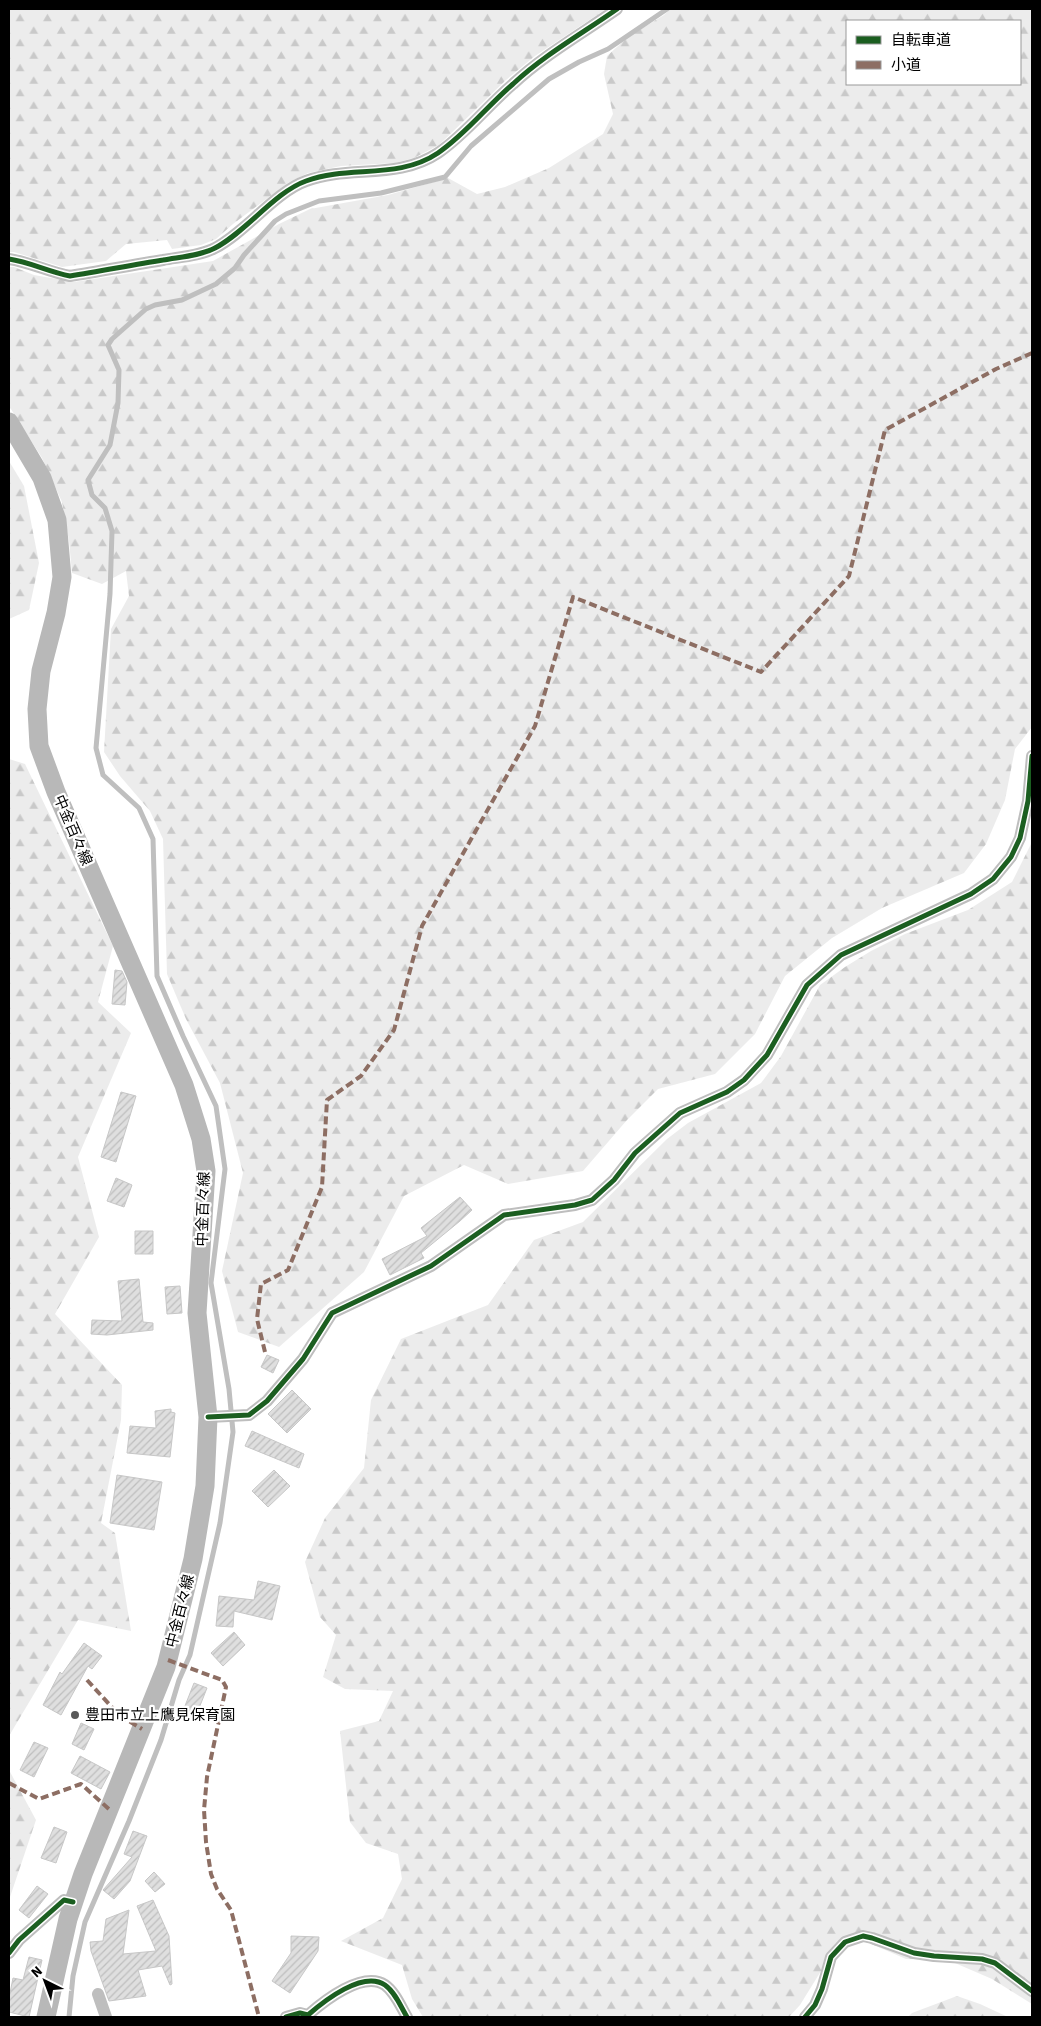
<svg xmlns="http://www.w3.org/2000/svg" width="1041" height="2026" font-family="'Source Sans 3','Noto Sans JP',sans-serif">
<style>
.forest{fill:url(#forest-firs);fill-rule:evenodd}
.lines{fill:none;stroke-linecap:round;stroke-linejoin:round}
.stream{stroke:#bfbfbf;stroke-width:5}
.building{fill:url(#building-hatch);stroke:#c7c7c7}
.street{stroke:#bebebe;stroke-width:12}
.secondary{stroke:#b8b8b8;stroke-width:19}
.quiet{stroke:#8d6e63;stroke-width:4;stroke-dasharray:8 4;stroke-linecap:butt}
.cycleway-casing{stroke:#fff;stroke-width:8}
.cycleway{stroke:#1b5e20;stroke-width:5}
.poi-dot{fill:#595959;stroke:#fff;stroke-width:2}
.labels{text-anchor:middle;stroke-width:4.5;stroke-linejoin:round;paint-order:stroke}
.street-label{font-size:15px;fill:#000;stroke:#fff}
.poi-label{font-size:15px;fill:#000;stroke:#fff;text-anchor:start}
</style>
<defs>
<pattern id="forest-firs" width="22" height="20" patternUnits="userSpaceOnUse" patternTransform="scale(1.25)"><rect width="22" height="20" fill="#ececec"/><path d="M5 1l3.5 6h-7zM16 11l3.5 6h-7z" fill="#c9c9c9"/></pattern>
<pattern id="building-hatch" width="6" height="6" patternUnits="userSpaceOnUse" patternTransform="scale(1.25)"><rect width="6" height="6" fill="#dfdfdf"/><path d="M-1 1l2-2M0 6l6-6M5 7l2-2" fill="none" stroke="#bebebe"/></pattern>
</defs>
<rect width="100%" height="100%" fill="#fff"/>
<!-- forest -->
<path class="forest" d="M9 9H606L535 56 506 80 439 145 414 158 395 163 341 166 308 173 288 183 233 224 216 239 201 245 172 249 167 240 126 244 106 261 62 267 14 252H9Z
M670 9H1032V727L1015 749 1005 800 986 844 964 873 882 908 832 938 785 976 755 1034 715 1074 658 1089 627 1120 583 1171 508 1184 464 1165 404 1196 364 1272 279 1347 238 1332 222 1271 243 1173 220 1083 186 1019 167 974 163 839 150 811 120 776 104 752 111 629 129 596 126 571 102 584 72 573 69 541 62 502 42 458 9 406V267H14L34 275 74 282 213 261 279 224 310 209 388 195 448 178 477 194 505 187 549 168 603 134 613 114 604 74 607 56 628 37 664 15ZM847 21H1020V84H847Z
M9 461 24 486 39 563 29 610 9 619Z
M9 759 25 764 113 946 98 1002 131 1033 78 1157 99 1237 55 1314 122 1385 121 1420 101 1523 115 1533 131 1631 78 1620 9 1736Z
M1032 842V2004L992 1979 948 1960 906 1959 853 1936 821 1971 800 2005 789 2017H423L412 1999 402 1965 341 1941 383 1918 402 1879 398 1854 366 1843 350 1822 340 1731 379 1721 393 1691 345 1689 323 1677 336 1635 320 1617 305 1562 325 1518 364 1468 371 1400 401 1339 488 1305 534 1240 583 1222 667 1139 688 1123 761 1083 781 1056 820 985 845 967 871 951 905 934 968 910 1012 882Z
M9 1770 36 1820 9 1900Z
M957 1996 980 2004 1008 2017H908L912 2013Z"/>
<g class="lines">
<!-- stream -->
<path class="stream" d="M69 2017 73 1976 85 1922 129 1821 161 1740 179 1680 190 1655 220 1523 233 1432 229 1389 211 1283 225 1169 216 1106 183 1036 157 976 153 839 139 808 103 775 96 748 110 594 112 531 105 508 92 495 88 480 110 445 118 403 119 370 108 345 112 339 146 309 155 305 182 300 216 284 235 268 244 255 275 221 286 214 319 201 381 193 445 177 471 146 549 79 579 62 608 49 667 9"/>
</g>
<!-- building -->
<path class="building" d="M115 970 122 971 127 982 125 1005 112 1004Z
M121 1092 136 1096 116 1162 101 1157Z
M116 1178 132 1185 124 1207 107 1201Z
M460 1197 472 1210 460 1221 421 1253 424 1258 390 1275 382 1259 427 1236 421 1228Z
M135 1231H153V1254H135Z
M139 1279 143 1322 153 1323V1330L107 1335 91 1334 92 1320 122 1321 118 1281Z
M180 1286 182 1313 167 1314 165 1287Z
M267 1355 279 1360 273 1373 261 1367Z
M292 1390 311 1409 287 1433 268 1414Z
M171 1409V1412L175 1413 170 1457 127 1453 130 1426 156 1428 155 1411Z
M252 1431 304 1454 299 1468 245 1446Z
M274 1470 290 1486 268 1507 252 1491Z
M117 1475 162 1482 154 1530 110 1523Z
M258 1581 280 1586 272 1620 234 1611 233 1627 216 1626 219 1596 254 1600Z
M234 1632 245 1645 223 1666 211 1653Z
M84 1643 102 1656 92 1669 88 1666 61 1715 43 1705 60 1672 62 1674Z
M194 1683 207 1688 194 1721 181 1716Z
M81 1723 94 1729 84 1750 72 1744Z
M34 1742 48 1748 34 1777 20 1770Z
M80 1756 110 1772 101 1789 71 1773Z
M54 1827 67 1832 56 1863 41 1858Z
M133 1831 147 1836 130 1881 114 1899 103 1890 132 1857 124 1854Z
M154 1872 165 1884 155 1892 145 1881Z
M37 1886 48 1894 29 1918 19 1910Z
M153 1900 169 1936 172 1984 170 1985 162 1966 138 1970 146 1996 109 2001 91 1951 90 1942 103 1941 106 1919 129 1910 123 1954 156 1951 137 1906Z
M291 1936 319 1937 318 1951 290 1993 272 1981 291 1953Z
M29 1957 42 1960 29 2017 9 2012V1998L13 1978 23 1980Z"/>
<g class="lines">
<!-- street -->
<path class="street" d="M9 259C30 262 49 272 70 276 101 271 132 265 163 260 179 257 200 256 215 248 246 232 275 192 306 181 349 165 398 180 438 153 466 134 487 106 513 84 544 55 583 33 617 9
M208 1417 249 1415 267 1401 303 1359 332 1313 431 1266 504 1215 575 1205 592 1200 614 1180 635 1153 680 1113 727 1092 744 1080 767 1055 807 985 841 955 971 894 993 879 1011 857 1020 838 1028 801 1032 756
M9 1953 19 1940 64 1900 73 1902
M98 1994 106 2017
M286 2017 300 2013 308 2015C324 2001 363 1970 385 1985 395 1992 401 2007 407 2017
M805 2017 815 2005 822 1989 831 1957 845 1942 863 1936 872 1938 914 1953 934 1956 982 1959 995 1963 1032 1991"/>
<!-- secondary -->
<path class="secondary" d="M9 422 42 478 57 520 62 577 56 613 41 671 37 709 39 746 56 792 184 1085 201 1139 206 1171 197 1313 208 1417 205 1486 193 1559 166 1667 83 1874 68 1919 46 2017"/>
<!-- quiet -->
<path class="quiet" d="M265 1352 257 1319 261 1284 288 1270 322 1187 327 1100 361 1076 394 1030 422 926 535 726 573 597 761 672 849 576 885 430 996 369 1032 353
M168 1660 222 1680 226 1687 207 1777 204 1810 206 1842 211 1874 217 1889 231 1910 259 2017
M87 1680 119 1715 142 1729
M9 1783 39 1799 81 1784 110 1810"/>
<defs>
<path id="cycleway" d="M9 259C30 262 49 272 70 276 101 271 132 265 163 260 179 257 200 256 215 248 246 232 275 192 306 181 349 165 398 180 438 153 466 134 487 106 513 84 544 55 583 33 617 9
M208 1417 249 1415 267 1401 303 1359 332 1313 431 1266 504 1215 575 1205 592 1200 614 1180 635 1153 680 1113 727 1092 744 1080 767 1055 807 985 841 955 971 894 993 879 1011 857 1020 838 1028 801 1032 756
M9 1953 19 1940 64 1900 73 1902
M286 2017 300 2013 308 2015C324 2001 363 1970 385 1985 395 1992 401 2007 407 2017
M805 2017 815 2005 822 1989 831 1957 845 1942 863 1936 872 1938 914 1953 934 1956 982 1959 995 1963 1032 1991"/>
</defs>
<!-- cycleway casing -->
<use href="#cycleway" class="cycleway-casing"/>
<!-- cycleway -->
<use href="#cycleway" class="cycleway"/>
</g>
<!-- markers -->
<circle class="poi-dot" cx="75" cy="1715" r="5"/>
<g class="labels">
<!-- street labels -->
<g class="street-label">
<text transform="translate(73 830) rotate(67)" y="5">中金百々線</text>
<text transform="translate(203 1209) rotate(-88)" y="5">中金百々線</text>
<text transform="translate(180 1611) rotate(-76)" y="5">中金百々線</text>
</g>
<!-- poi labels -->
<g class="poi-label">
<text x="85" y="1720">豊田市立上鷹見保育園</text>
</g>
</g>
<!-- border -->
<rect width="1041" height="2026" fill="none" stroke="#000000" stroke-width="20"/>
<!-- legend -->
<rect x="846" y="20" width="175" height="65" fill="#ffffff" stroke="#999999"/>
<rect x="856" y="36" width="25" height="8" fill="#1b5e20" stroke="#999999"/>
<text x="891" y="45" font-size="15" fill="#000000">自転車道</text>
<rect x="856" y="61" width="25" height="8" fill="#8d6e63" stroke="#999999"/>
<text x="891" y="70" font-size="15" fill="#000000">小道</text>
<!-- north arrow -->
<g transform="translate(45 1981) rotate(318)" stroke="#ffffff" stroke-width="4" paint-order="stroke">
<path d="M0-4L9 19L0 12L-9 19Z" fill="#000000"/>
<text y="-8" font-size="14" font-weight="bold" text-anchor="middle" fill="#000000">N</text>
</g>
</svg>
